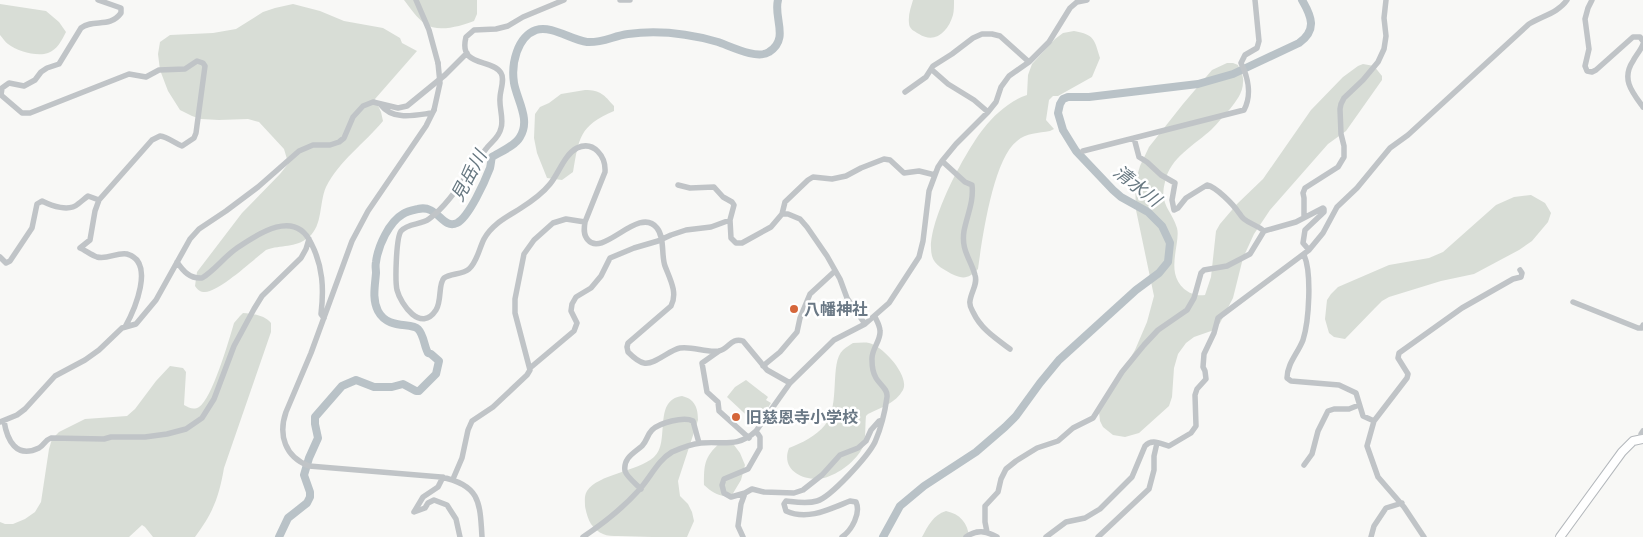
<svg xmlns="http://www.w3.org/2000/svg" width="1643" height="537" font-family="'Sofia Sans Condensed','Noto Sans JP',sans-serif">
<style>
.green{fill:#d8ddd6}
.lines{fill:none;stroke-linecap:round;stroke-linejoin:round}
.river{stroke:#b9c2c7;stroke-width:8}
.major-casing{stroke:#b4b8bc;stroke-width:10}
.minor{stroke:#c0c4c7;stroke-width:5.5}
.major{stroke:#fff;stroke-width:8}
.minor-bridge{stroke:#c0c4c7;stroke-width:5.5}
.poi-dot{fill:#d5663a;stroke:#fff;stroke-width:2}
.labels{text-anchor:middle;stroke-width:5;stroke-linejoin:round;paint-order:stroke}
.poi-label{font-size:16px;font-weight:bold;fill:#6a7885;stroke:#fff;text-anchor:start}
.water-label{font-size:18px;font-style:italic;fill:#667780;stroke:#fff}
</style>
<rect width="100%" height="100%" fill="#f8f8f6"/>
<!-- green -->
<path class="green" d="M404 0H477V14L474 21C461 26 438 33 425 24 417 18 410 8 404 0Z
M913 0H954C954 5 954 11 953 15 948 32 935 44 919 34 914 31 909 29 909 23 908 15 911 7 913 0Z
M0 4 46 11 59 22 66 32C62 40 57 50 48 53 37 57 17 51 8 44 5 42 3 38 0 35Z
M293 4 320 11 344 21 383 28 400 38 402 43 417 51 375 99 381 112 383 121C364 144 340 160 326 187 319 203 323 225 309 237 294 249 282 244 266 250 254 259 220 291 205 292 200 292 198 290 195 286L197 272 242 213 280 174 288 164 287 159 284 149 259 122 248 119 219 120 201 119 192 116 180 110 168 91 160 70 158 54 160 42 170 35 213 33 236 29 263 12 275 8Z
M1074 31C1095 35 1094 39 1100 58L1092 77 1058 96H1053L1049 100 1046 120 1054 129 1050 131C1039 133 1026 133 1017 141 993 159 982 240 978 269 970 277 965 280 954 275 946 271 934 265 932 256 924 227 966 150 984 128 994 115 1011 100 1027 95L1028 75 1032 64 1055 39 1063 33Z
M1227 63H1233L1238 65C1240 70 1244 76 1243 82 1243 93 1236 101 1230 109 1224 115 1218 123 1212 129 1195 145 1170 157 1165 182 1159 205 1171 209 1177 228 1180 238 1172 258 1175 273 1178 287 1190 297 1205 295L1211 277 1216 231 1220 224 1237 204 1263 179 1311 110 1343 77 1358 66 1363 64 1374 66 1382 76V80L1346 131 1328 144 1270 210 1254 234 1243 258 1233 298 1220 323 1214 330 1194 337 1186 343 1178 354 1174 368 1172 397 1169 406 1139 433 1125 437 1113 435 1103 427 1100 421 1099 412 1135 350 1147 322 1154 296 1136 210 1135 183 1140 166 1149 147 1183 104 1212 70Z
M585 90C601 90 604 95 614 106V111C579 126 579 138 573 172L562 180 547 178 537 153 534 138 535 114 540 107 549 103 561 94Z
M1531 195 1545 203 1551 213 1548 222 1532 241 1519 250 1474 274 1441 281 1389 297 1382 301 1375 308 1345 339 1334 337 1329 333 1325 319 1327 300 1331 294 1338 287 1389 265 1429 258 1443 252 1496 205 1514 197Z
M243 313C254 314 264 315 271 323V332L224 468C219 497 213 513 195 537H153L145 527 142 525 129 537H0V522L5 524H13L25 519 35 512 41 502 49 449 52 439 59 432 85 419 127 416 135 409 156 381 170 366 183 368 186 372 184 405C189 408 194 410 199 407 212 399 229 340 234 323L240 316Z
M853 343C858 343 864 342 869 343 883 346 910 376 903 390 896 403 880 408 868 414L866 416C865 425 866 439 863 447 856 461 839 474 824 478 805 482 780 471 789 448 802 443 816 436 825 425 841 406 829 363 843 350 846 347 850 345 853 343Z
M746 380 768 397 766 400 771 403 757 425 727 397 735 387Z
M682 396C695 399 698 408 698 420L678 481 680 496 688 504 692 512 694 521 687 537C664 537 641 537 618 536 613 536 607 536 603 534 598 532 594 528 591 524 588 519 586 512 585 506 585 501 584 496 587 491 598 474 637 472 654 457 671 443 652 400 682 396Z
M720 443 734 445 740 453 745 465 741 480 732 495C720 498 713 493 704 485 704 465 704 457 720 443Z
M946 511C960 514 968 523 969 537H922C928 526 933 515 946 511Z"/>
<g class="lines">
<!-- river -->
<path class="river" d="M279 537 288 518 307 503 310 497V492L304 475 309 458 318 438 315 424V417L342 386 356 380 374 387H392L403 384 416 391H419L436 374 439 361 431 354 428 353C424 346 424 335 418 329 411 322 388 330 378 311 372 299 375 286 376 273 376 269 375 266 376 262 378 246 389 222 403 214 407 211 413 210 418 209 438 204 442 230 457 223 469 217 485 181 490 168 491 164 491 160 492 157 500 152 515 146 520 137 531 120 517 100 514 83 511 64 517 37 536 30 552 25 571 40 587 42 603 43 613 36 628 34 657 30 690 34 718 42 730 46 757 60 769 52 790 39 773 17 778 0
M883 537 900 506 924 486 976 452 1005 427 1016 416 1040 383 1059 360 1136 290 1159 273 1168 262 1170 243 1162 226 1148 212 1121 197 1113 190 1076 151 1071 143 1063 130 1058 113 1060 104 1063 99 1068 97H1089L1198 84 1233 74 1299 43C1317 30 1312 17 1302 0"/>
<defs>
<path id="major" d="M1560 537 1622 452 1633 441 1643 439"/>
</defs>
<!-- major casing -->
<use href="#major" class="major-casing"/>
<!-- minor -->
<path class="minor" d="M98 0 121 8V13C109 29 94 18 81 28L59 64 47 68 41 72 35 80 24 86 9 83 2 88 1 95 22 113H30L129 74 146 77 159 70 185 69 197 61 203 63 205 66 196 133 194 138 182 146C174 143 168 137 160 136L152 140 99 200 95 211 90 240 80 248C85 250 91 255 97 257 107 260 117 252 127 254 156 262 134 311 125 327
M416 0 429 30 438 63
M564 0 523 17 508 26 496 29 474 30 466 37C458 68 492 58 501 73 505 79 500 91 500 98 499 108 504 119 501 128 499 138 491 142 486 149 468 171 451 203 429 219 421 225 408 223 401 231 396 238 395 281 397 290 401 305 421 333 436 310 442 301 438 284 444 278 451 273 462 275 469 269 477 262 479 249 484 239 492 224 507 217 521 208 532 201 542 194 550 184 559 173 564 155 577 148 594 140 606 157 605 172L585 222C584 228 583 235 588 240 603 258 639 205 657 228 665 238 661 255 665 266 670 279 678 293 671 306L628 343 627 347 628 352C632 356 638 362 644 363 655 365 669 350 680 348 693 346 706 353 719 351 729 349 731 337 743 341L767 370 790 383
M620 0H630
M1592 0 1588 8 1585 19 1589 49 1585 66 1587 71 1592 72 1596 70 1633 37H1640L1643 41
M1643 44C1641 50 1636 55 1633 61 1621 79 1632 92 1643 107
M931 69 948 84 974 100 988 112
M905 92 926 77 933 66 952 54 973 38 982 34H992L1000 36 1029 62
M381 105C393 121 416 115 432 113
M434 110 426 126 368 211 352 241 311 353 286 412C278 435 285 457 309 466L441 477C480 485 480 502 482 537
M1134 138 1139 157 1147 162 1161 175 1175 183 1172 200 1174 210 1178 208 1186 198 1207 185C1216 187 1233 204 1239 213 1241 215 1241 217 1244 219 1250 224 1257 225 1264 231
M1083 151 1244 110C1252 95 1248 77 1241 63L1245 55 1257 48 1259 41 1255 0
M942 161 965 182 972 185C974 202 967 215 964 231 961 250 970 258 975 275 978 284 971 292 970 301 969 305 971 308 973 312 981 329 995 338 1010 349
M678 185 690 188 714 187 723 197 732 202 734 205 730 220
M782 214H788L800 219 807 227 827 256 840 279 847 298 865 324
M1304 216V198L1303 193 1305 188 1338 167 1344 157V146L1341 134 1340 109 1341 104 1344 98 1363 80 1378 62 1384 49 1386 36 1384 18 1386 0
M1304 255C1312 273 1309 321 1303 340 1298 353 1287 364 1287 378L1291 381 1339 385 1356 393 1363 416 1374 421 1367 446 1378 477 1404 507 1424 537
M0 257 6 263 10 261 32 228 37 204 42 201C52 206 69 212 78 204 82 201 84 199 88 196L99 200
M177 262C183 271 190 279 202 278 215 270 224 257 237 248 259 233 295 209 311 243 323 266 324 289 321 314L324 318
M1573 302 1638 328H1642L1643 325
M719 351 702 363 707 392 718 402 719 411 749 438
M763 366 780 352 797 332 800 318 810 294 835 271
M530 368 574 331 577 323 571 311 572 304 576 297 591 288 601 276 610 258 634 248 658 241 671 235 686 230 711 227 730 220 731 238 736 243H742L771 227 782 214 785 202 808 180 813 177 832 179 846 176 861 168 884 159 890 160 904 173 919 171 935 175
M4 421C7 440 16 459 39 448 44 445 45 440 51 438L104 439 111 437H145L167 434 186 429 202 418 214 399 234 346 254 309 262 296 301 258 306 249 309 239
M1374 421 1407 378 1408 374 1398 358 1399 353 1462 308 1513 279 1521 277 1522 273 1520 270
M0 422 17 415 25 409 55 376 85 360 99 350 122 328 136 324 156 300 190 239 199 229 226 211 258 187 299 151 313 145H330L339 142 344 138 353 117 363 106 373 102 398 108 407 106 445 75 467 53
M1641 439V434L1643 431
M1304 465 1312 454 1318 431 1328 411 1334 409H1349L1359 405
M443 477 438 487 423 497 414 512 425 508 428 503 434 500 447 505 456 519 460 537
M453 479 462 458 468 430 472 421 493 407 527 375 530 370 515 313V299L524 254 534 240 553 223 566 219 585 222
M641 489C636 484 627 477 625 471 623 458 634 453 642 446 647 441 647 435 652 430 659 423 684 416 693 421L699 443
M745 493 731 497 724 493 722 485 724 479 748 469 760 448V437L756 431
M987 532 985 522V506L998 492 1001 479 1006 469 1016 461 1037 448 1058 441 1073 428 1093 418 1122 372 1144 345 1158 330 1187 310 1194 298 1201 273 1204 270 1227 266 1250 254 1264 231 1296 222 1323 208 1324 209V212L1305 230 1303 243 1309 250
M583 537C604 523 622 509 639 490 650 478 658 460 672 452 681 448 692 444 701 443 723 441 738 448 756 431L790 383 834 340 865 324 889 303 919 257 923 241 929 191 938 167 942 161 956 144 988 112 996 102 1001 87 1009 76 1029 62 1049 42 1070 8 1077 2 1087 0
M743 537 738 526 741 504 745 493 752 489 764 492 794 493 803 490 822 475 840 455 858 448 866 441 871 430 879 421 882 420
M842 537C852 530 861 513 856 502L850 501C830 509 808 521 786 511L784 504 786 501C796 502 807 504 817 501 831 497 868 456 875 442 881 428 885 412 887 397 888 389 880 385 876 378 873 373 872 366 872 360 871 349 881 341 880 331 880 326 877 321 875 317
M966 537C977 529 986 531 997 537
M1046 537 1066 522 1085 518 1100 509 1132 477 1145 446C1152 438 1161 444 1169 446L1191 433 1196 426 1195 395 1197 389 1206 379 1205 371 1203 367 1204 354 1214 333 1218 318 1309 250 1323 233 1337 207 1357 188 1390 148 1408 135 1529 24C1542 16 1558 13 1567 0
M1098 537 1149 489 1154 470V456L1157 443
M1371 537 1374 526 1386 508 1402 503"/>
<!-- major -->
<use href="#major" class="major"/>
<!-- minor-bridge -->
<path class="minor-bridge" d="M434 110 440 83 438 63"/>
</g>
<!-- markers -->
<g class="poi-dot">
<circle cx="794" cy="309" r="5"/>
<circle cx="736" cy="417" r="5"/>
</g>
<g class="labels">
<!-- poi labels -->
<g class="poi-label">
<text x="804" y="315">八幡神社</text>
<text x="746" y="423">旧慈恩寺小学校</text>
</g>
<!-- water labels -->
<g class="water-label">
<text transform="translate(469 176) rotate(-62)" y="6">見岳川</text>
<text transform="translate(1137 186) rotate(38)" y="6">清水川</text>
</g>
</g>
</svg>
